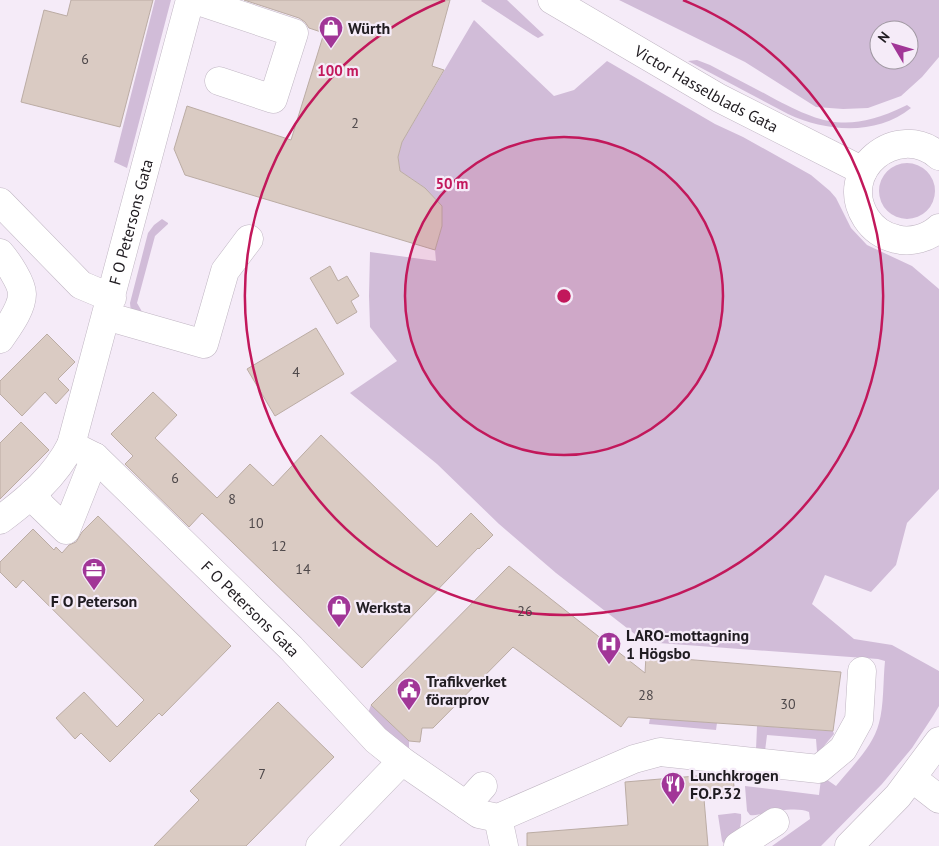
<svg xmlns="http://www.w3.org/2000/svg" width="939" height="846" font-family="'PT Sans',sans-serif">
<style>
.green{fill:#d1bcd8;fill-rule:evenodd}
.building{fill:#dacbc3;stroke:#bbaca4}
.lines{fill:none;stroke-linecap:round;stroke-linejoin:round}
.minor-casing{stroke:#c0b6c3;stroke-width:29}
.minor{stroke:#fff;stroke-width:28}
.ring{fill:none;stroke:#c2185b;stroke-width:2.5}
.labels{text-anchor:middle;stroke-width:4.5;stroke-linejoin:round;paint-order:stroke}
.number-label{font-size:14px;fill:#4e484a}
.poi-label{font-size:16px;font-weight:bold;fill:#201c21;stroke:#f5ebf8;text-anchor:start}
.street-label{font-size:16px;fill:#201c21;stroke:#f5ebf8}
.centre{fill:#c2185b;stroke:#f5ebf8;stroke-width:2.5}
.ring-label{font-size:15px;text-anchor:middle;font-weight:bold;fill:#c2185b;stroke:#f5ebf8;stroke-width:4.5;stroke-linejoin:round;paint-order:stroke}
</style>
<rect width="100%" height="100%" fill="#f5ebf8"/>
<!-- green -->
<path class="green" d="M155 0H171L127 168 114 162Z
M482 0H507L544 35 538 38 533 35 481 1Z
M619 0H939V57L922 77 901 96 868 108 843 109 816 107 745 62ZM879 30H909V60H879Z
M474 20 554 96 574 90 607 61 715 124 743 137 811 175 830 191 836 198 851 228 867 245 912 266 939 289V489L907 523 896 565 871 592 825 575 812 604 854 639 892 645 939 671V706L933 716 912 748 882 784 821 846H772L810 819 809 812C797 807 778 811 765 813 760 814 755 816 750 815L747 811 745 786 819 795 821 779 823 777 836 786C851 767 873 747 879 723 884 706 883 680 885 661L878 659 645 642 556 573 499 524 437 464 350 393 397 361 370 327 369 296 370 252 436 261 435 250 442 226V206L425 188 400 171 398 157 402 142Z
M697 60 710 65C731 76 751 86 771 97 823 125 849 133 905 106L907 105 911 108C876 136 827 132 788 114L688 61Z
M879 191a28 28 0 1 1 56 0a28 28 0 1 1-56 0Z
M162 219 168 223V224L155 236 137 303 148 322 131 313 130 303 148 233 154 225Z
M371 705 409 741V748L407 749 367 716Z
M650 718 717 723 716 730 649 724Z
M757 726 833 731 834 734 818 753 817 752 816 739 767 735 765 751 756 750Z
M735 813 741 814C742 828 738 838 724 844L722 841 718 815Z"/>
<!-- building -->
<path class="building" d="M71 0H153L120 127 21 102 44 10 67 16Z
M244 0H450L432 66 444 70 402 142 398 157 400 171 425 188 442 206V226L435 250 185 175 174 149 187 106 291 140 324 33 309 28 305 22 299 18Z
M330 266 338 281 347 276 359 296 351 301 357 312 337 324 310 278Z
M316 328 344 374 275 416 247 369Z
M47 334 75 362 58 379 69 390 56 404 45 392 22 416 0 394V381Z
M153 392 177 415 155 438 217 498 250 464 273 486 321 435 437 547 471 513 493 535 479 549 478 548 362 668 202 513 189 527 125 464 133 456 111 434Z
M21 422 49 450 0 499V443Z
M98 516 231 646 162 716 159 713 110 762 81 733 75 739 56 718 84 692 117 727 144 700 23 580 16 588 0 572V562L33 529 54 550 56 547 62 553 69 545 76 542 82 532Z
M509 566 645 673 646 656 841 672 833 731 628 717 621 727 513 647 433 728H422L420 742 409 741 371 705Z
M278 702 334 757 246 846H154L199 800 190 791Z
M720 774 733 776 735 797 704 799 708 846H527V833L628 825 625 782Z"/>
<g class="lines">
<defs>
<g id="minor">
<path d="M195 0 294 33 273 99 219 81"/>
<path id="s1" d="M552 0 719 98 863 171"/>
<path d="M939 156C897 120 836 171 866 218 873 229 883 236 896 239 911 243 928 238 939 228"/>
<path d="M0 202 81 285 112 298"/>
<path d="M0 253C7 261 22 283 22 294 22 309 8 327 0 339"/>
<path d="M106 316 204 344 225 271 249 239"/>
<path id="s2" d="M71 445 95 457 291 648 376 740 402 761 479 814 498 818 634 759 660 752 819 769 843 749 859 720 862 671"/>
<path d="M33 493 41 506 66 530 95 457"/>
<path id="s3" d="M0 520C28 499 55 477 71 445L190 0"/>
<path d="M912 778 939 799"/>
<path d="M466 805 483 786"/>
<path d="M498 818 504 846"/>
<path d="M320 846 402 761"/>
<path d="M738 846 775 822"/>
<path d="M849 846 898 796 939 741"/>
</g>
</defs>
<!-- minor casing -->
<use href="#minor" class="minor-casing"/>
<!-- minor -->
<use href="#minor" class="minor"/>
</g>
<!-- distance rings -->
<circle cx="564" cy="296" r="159" fill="#c2185b" fill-opacity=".12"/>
<g class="ring">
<circle cx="564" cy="296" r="159"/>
<path d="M683 0A319 319 0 1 1 445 0"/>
</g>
<!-- icons -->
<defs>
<symbol id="shop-pin" viewBox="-11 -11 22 30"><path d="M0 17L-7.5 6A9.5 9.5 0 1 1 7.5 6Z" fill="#a13697" stroke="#f5ebf8"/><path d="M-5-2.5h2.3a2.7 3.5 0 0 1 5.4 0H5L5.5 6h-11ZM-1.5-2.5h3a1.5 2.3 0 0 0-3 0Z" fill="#fff"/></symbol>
<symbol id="office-pin" viewBox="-11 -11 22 30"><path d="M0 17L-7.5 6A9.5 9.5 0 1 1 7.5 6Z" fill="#a13697" stroke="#f5ebf8"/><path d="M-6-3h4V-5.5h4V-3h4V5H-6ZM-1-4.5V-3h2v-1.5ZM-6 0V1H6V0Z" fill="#fff"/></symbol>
<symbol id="hospital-pin" viewBox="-11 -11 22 30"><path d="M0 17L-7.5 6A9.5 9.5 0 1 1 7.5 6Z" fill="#a13697" stroke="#f5ebf8"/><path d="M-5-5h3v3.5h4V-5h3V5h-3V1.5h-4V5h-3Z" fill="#fff"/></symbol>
<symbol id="civic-pin" viewBox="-11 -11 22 30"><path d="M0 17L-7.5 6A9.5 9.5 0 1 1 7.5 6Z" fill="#a13697" stroke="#f5ebf8"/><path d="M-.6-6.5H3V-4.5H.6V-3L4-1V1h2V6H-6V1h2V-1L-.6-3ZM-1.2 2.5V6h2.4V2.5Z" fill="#fff"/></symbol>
<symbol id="restaurant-pin" viewBox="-11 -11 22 30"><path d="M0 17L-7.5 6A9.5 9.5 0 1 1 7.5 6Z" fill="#a13697" stroke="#f5ebf8"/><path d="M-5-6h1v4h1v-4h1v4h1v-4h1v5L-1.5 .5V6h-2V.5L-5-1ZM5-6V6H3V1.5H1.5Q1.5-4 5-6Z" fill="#fff"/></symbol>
</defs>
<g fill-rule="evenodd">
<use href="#shop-pin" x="317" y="14" width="28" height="38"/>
<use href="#office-pin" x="80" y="556" width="28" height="38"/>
<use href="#shop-pin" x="325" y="593" width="28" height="38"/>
<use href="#hospital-pin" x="595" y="630" width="28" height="38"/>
<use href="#civic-pin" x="395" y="676" width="28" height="38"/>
<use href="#restaurant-pin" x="659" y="770" width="28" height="38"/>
</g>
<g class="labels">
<!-- number labels -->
<g class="number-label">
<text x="85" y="64">6</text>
<text x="355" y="128">2</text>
<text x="296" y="377">4</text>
<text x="175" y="483">6</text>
<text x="232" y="504">8</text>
<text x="256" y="528">10</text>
<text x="279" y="551">12</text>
<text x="303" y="574">14</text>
<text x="525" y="616">26</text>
<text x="646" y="700">28</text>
<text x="788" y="709">30</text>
<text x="262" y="779">7</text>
</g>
<!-- poi labels -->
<g class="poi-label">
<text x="348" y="34">Würth</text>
<text x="94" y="607" text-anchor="middle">F O Peterson</text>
<text x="356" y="613">Werksta</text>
<text x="626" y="641">LARO-mottagning<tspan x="626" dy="18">1 Högsbo</tspan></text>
<text x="426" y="687">Trafikverket<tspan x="426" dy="18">förarprov</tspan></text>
<text x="690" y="781">Lunchkrogen<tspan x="690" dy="18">FO.P.32</tspan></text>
</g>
<!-- street labels -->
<g class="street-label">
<text dy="6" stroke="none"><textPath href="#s1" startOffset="178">Victor Hasselblads Gata</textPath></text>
<text dy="6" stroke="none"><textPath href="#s3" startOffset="335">F O Petersons Gata</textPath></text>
<text dy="6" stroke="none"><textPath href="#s2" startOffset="244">F O Petersons Gata</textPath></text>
</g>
</g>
<circle cx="564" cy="296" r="8" class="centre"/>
<g class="ring-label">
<text x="338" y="76">100 m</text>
<text x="452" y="189">50 m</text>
</g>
<!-- north arrow -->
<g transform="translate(894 45) rotate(308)"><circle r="24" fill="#f5ebf8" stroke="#a098a2"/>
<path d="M0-4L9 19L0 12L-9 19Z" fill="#a13697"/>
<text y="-8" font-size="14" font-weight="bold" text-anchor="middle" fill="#201c21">N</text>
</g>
</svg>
